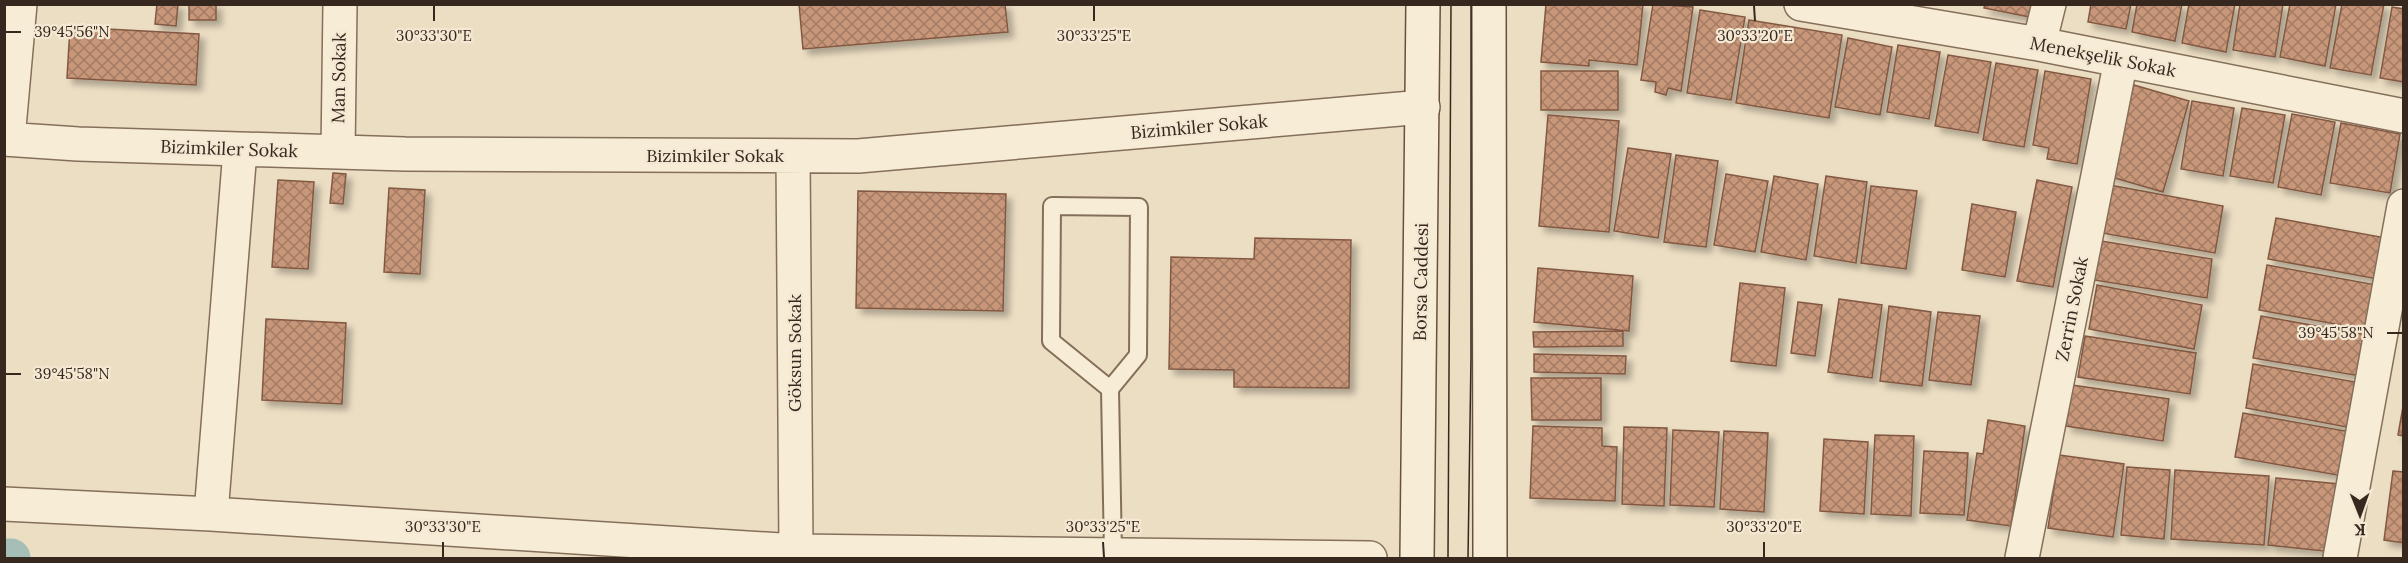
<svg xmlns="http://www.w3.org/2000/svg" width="2408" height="563" font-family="Lora,serif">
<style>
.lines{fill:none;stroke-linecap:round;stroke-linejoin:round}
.canal{stroke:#a5bfb6;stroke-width:39}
.building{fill:url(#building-cross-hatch);stroke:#835942;stroke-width:1.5;filter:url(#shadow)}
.lane-casing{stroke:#856f5b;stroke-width:20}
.street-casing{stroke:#856f5b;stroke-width:36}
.secondary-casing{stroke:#67513e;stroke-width:36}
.lane{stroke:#f7ecd6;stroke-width:16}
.street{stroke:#f7ecd6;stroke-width:33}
.secondary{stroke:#f7ecd6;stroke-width:33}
.tram{stroke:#36281e;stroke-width:1.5}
.ticks{fill:none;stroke:#36281e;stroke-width:2}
.labels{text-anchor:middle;stroke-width:4.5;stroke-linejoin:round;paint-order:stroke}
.street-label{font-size:18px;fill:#36281e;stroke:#f4e8d2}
.ticks-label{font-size:15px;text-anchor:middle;fill:#36281e;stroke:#f4e8d2;stroke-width:4.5;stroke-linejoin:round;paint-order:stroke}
</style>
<defs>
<pattern id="building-cross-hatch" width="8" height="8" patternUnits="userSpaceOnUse" patternTransform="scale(1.5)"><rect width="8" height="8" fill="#c8977a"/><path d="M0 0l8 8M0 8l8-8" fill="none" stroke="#a37b63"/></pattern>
<filter id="shadow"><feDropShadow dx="5.5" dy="5.5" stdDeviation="3" flood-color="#0004"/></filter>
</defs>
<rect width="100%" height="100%" fill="#ecdec3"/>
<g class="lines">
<!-- canal -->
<path class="canal" d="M4 558H11"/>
</g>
<!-- building -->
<path class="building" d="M157 4H178L176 26 155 24Z
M189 4H216V20H189Z
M799 4H1005L1008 32 803 49Z
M1546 4H1643L1637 65 1589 60V66L1541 62Z
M1653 4 1693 7 1681 91 1668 88 1666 95 1655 92 1656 82 1641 80Z
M1985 4H2037L2035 18 1984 8Z
M2091 4H2131L2126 29 2088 22Z
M2137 4H2182L2175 41 2132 32Z
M2189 4H2235L2226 52 2182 43Z
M2240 4H2283L2275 57 2233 50Z
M2290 4H2336L2325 66 2280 57Z
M2342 4H2384L2371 75 2330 68Z
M2392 7 2404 9V82L2380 78Z
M1700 10 1745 17 1731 100 1687 93Z
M1749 20 1842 35 1829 118 1736 103Z
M70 27 199 34 196 85 67 78Z
M1848 38 1892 47 1880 115 1835 107Z
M1898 45 1940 52 1929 119 1887 112Z
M1948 55 1991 62 1978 133 1935 126Z
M1996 63 2038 70 2024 147 1983 140Z
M1541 71H1618V110H1541Z
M2045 71 2091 79 2077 164 2047 159 2049 148 2033 145Z
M2134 85 2189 101 2163 192 2108 176Z
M2192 101 2234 108 2223 176 2181 169Z
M2242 108 2285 115 2273 183 2230 176Z
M2292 114 2335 122 2321 195 2278 187Z
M1548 115 1619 121 1609 232 1539 226Z
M2341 123 2400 134 2390 193 2330 183Z
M1628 148 1671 154 1658 238 1614 231Z
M1676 155 1718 161 1706 247 1664 242Z
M333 173 346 174 343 204 330 203Z
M1726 174 1768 181 1755 252 1714 245Z
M1774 176 1818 184 1806 260 1761 252Z
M1826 176 1867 182 1856 263 1814 256Z
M278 180 314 182 308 269 272 267Z
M2037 180 2072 187 2053 287 2017 281Z
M2110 185 2223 206 2215 253 2102 233Z
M1871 186 1917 191 1906 269 1861 263Z
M389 188 425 190 420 274 384 272Z
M858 191 1006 194 1003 311 856 308Z
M1972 204 2016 212 2005 277 1962 270Z
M2276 218 2386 238 2378 279 2268 259Z
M1255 238 1351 240 1349 388 1234 387V370L1169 369 1171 257 1254 259Z
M2101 241 2212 259 2207 298 2094 280Z
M2267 265 2376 285 2368 330 2259 310Z
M1538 268 1633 276 1629 331 1534 322Z
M1740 283 1785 288 1776 366 1731 361Z
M2097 285 2202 305 2194 349 2089 329Z
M1839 299 1882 305 1872 378 1828 372Z
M1798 302 1822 305 1815 356 1791 353Z
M1889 306 1931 312 1922 386 1880 381Z
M1938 312 1980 316 1971 385 1929 380Z
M2261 316 2367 335 2360 376 2253 358Z
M266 319 346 323 342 404 262 400Z
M1623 331V346L1534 347 1533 332Z
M2085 336 2196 353 2190 394 2078 377Z
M1534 354 1626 356 1625 374 1534 372Z
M2253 364 2361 383 2352 428 2246 408Z
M1531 378H1601V420H1532Z
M2072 385 2169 399 2163 441 2066 426Z
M2404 401V436L2398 435Z
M2243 413 2351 432 2343 476 2235 457Z
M1988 420 2025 426 2011 526 1967 520 1977 453 1983 454Z
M1533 426 1602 428V446L1617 447 1615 501 1530 498Z
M1624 427 1667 428 1664 506 1622 504Z
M1673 430 1719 432 1714 507 1670 505Z
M1724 431 1768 433 1764 512 1720 509Z
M1875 435 1914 436 1911 516 1871 514Z
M1824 439 1868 442 1864 514 1820 511Z
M1924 451 1968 453 1964 515 1920 513Z
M2059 455 2124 464 2113 537 2048 528Z
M2127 467 2170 470 2164 539 2121 535Z
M2175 470 2269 476 2264 545 2171 539Z
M2393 471 2404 472V543L2384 540Z
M2276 478 2340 484 2333 552 2268 545Z"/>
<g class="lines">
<defs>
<path id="lane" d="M1110 389 1051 341 1052 206 1139 207 1138 355 1110 389 1113 555"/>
<path id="street" d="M1801 4 2039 44 2404 116
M2039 44 2049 4
M4 139 78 144 405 154 858 156 1423 107
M8 139 20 4
M338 152 340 4
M793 156 796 551
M4 504 211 514 796 551 1370 558
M211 514 240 150
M2022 558 2121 60
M2340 558 2404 206"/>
<path id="secondary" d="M1489 4 1490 558
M1417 558 1423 4"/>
</defs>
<!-- lane casing -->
<use href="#lane" class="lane-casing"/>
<!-- street casing -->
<use href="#street" class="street-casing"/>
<!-- secondary casing -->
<use href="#secondary" class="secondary-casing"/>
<!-- lane -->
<use href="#lane" class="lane"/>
<!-- street -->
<use href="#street" class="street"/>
<!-- secondary -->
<use href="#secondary" class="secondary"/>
<!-- tram -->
<path class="tram" d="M1448 558 1451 4
M1468 558 1471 357V4"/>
</g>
<!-- ticks -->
<path class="ticks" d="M434 6V21M1094 6V21M1754 6 1755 21M6 32H21M2387 333H2402M6 374H21M443 542V557M1103 542 1104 557M1764 542V557"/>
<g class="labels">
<!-- street labels -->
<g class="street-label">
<text transform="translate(2103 57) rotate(11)" y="6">Menekşelik Sokak</text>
<text transform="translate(339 78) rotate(-89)" y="6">Man Sokak</text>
<text transform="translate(1199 127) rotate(-5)" y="6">Bizimkiler Sokak</text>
<text transform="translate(229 149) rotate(2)" y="6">Bizimkiler Sokak</text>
<text x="715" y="162">Bizimkiler Sokak</text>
<text transform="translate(1421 282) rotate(-89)" y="6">Borsa Caddesi</text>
<text transform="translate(2072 309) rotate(-79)" y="6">Zerrin Sokak</text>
<text transform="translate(795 353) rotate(-90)" y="6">Göksun Sokak</text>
</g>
</g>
<g class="ticks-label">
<text x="72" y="37">39°45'56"N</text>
<text x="434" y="41">30°33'30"E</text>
<text x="1094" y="41">30°33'25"E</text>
<text x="1755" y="41">30°33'20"E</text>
<text x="2336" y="338">39°45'58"N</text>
<text x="72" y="379">39°45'58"N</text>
<text x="443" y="532">30°33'30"E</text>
<text x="1103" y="532">30°33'25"E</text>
<text x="1764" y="532">30°33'20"E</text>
</g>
<!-- border -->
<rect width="2408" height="563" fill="none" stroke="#36281e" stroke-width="12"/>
<!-- north arrow -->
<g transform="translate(2360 515) rotate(179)" stroke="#f4e8d2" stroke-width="4.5" paint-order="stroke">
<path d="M0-4.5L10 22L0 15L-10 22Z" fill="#36281e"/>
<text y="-9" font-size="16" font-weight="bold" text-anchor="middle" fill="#36281e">K</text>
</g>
</svg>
